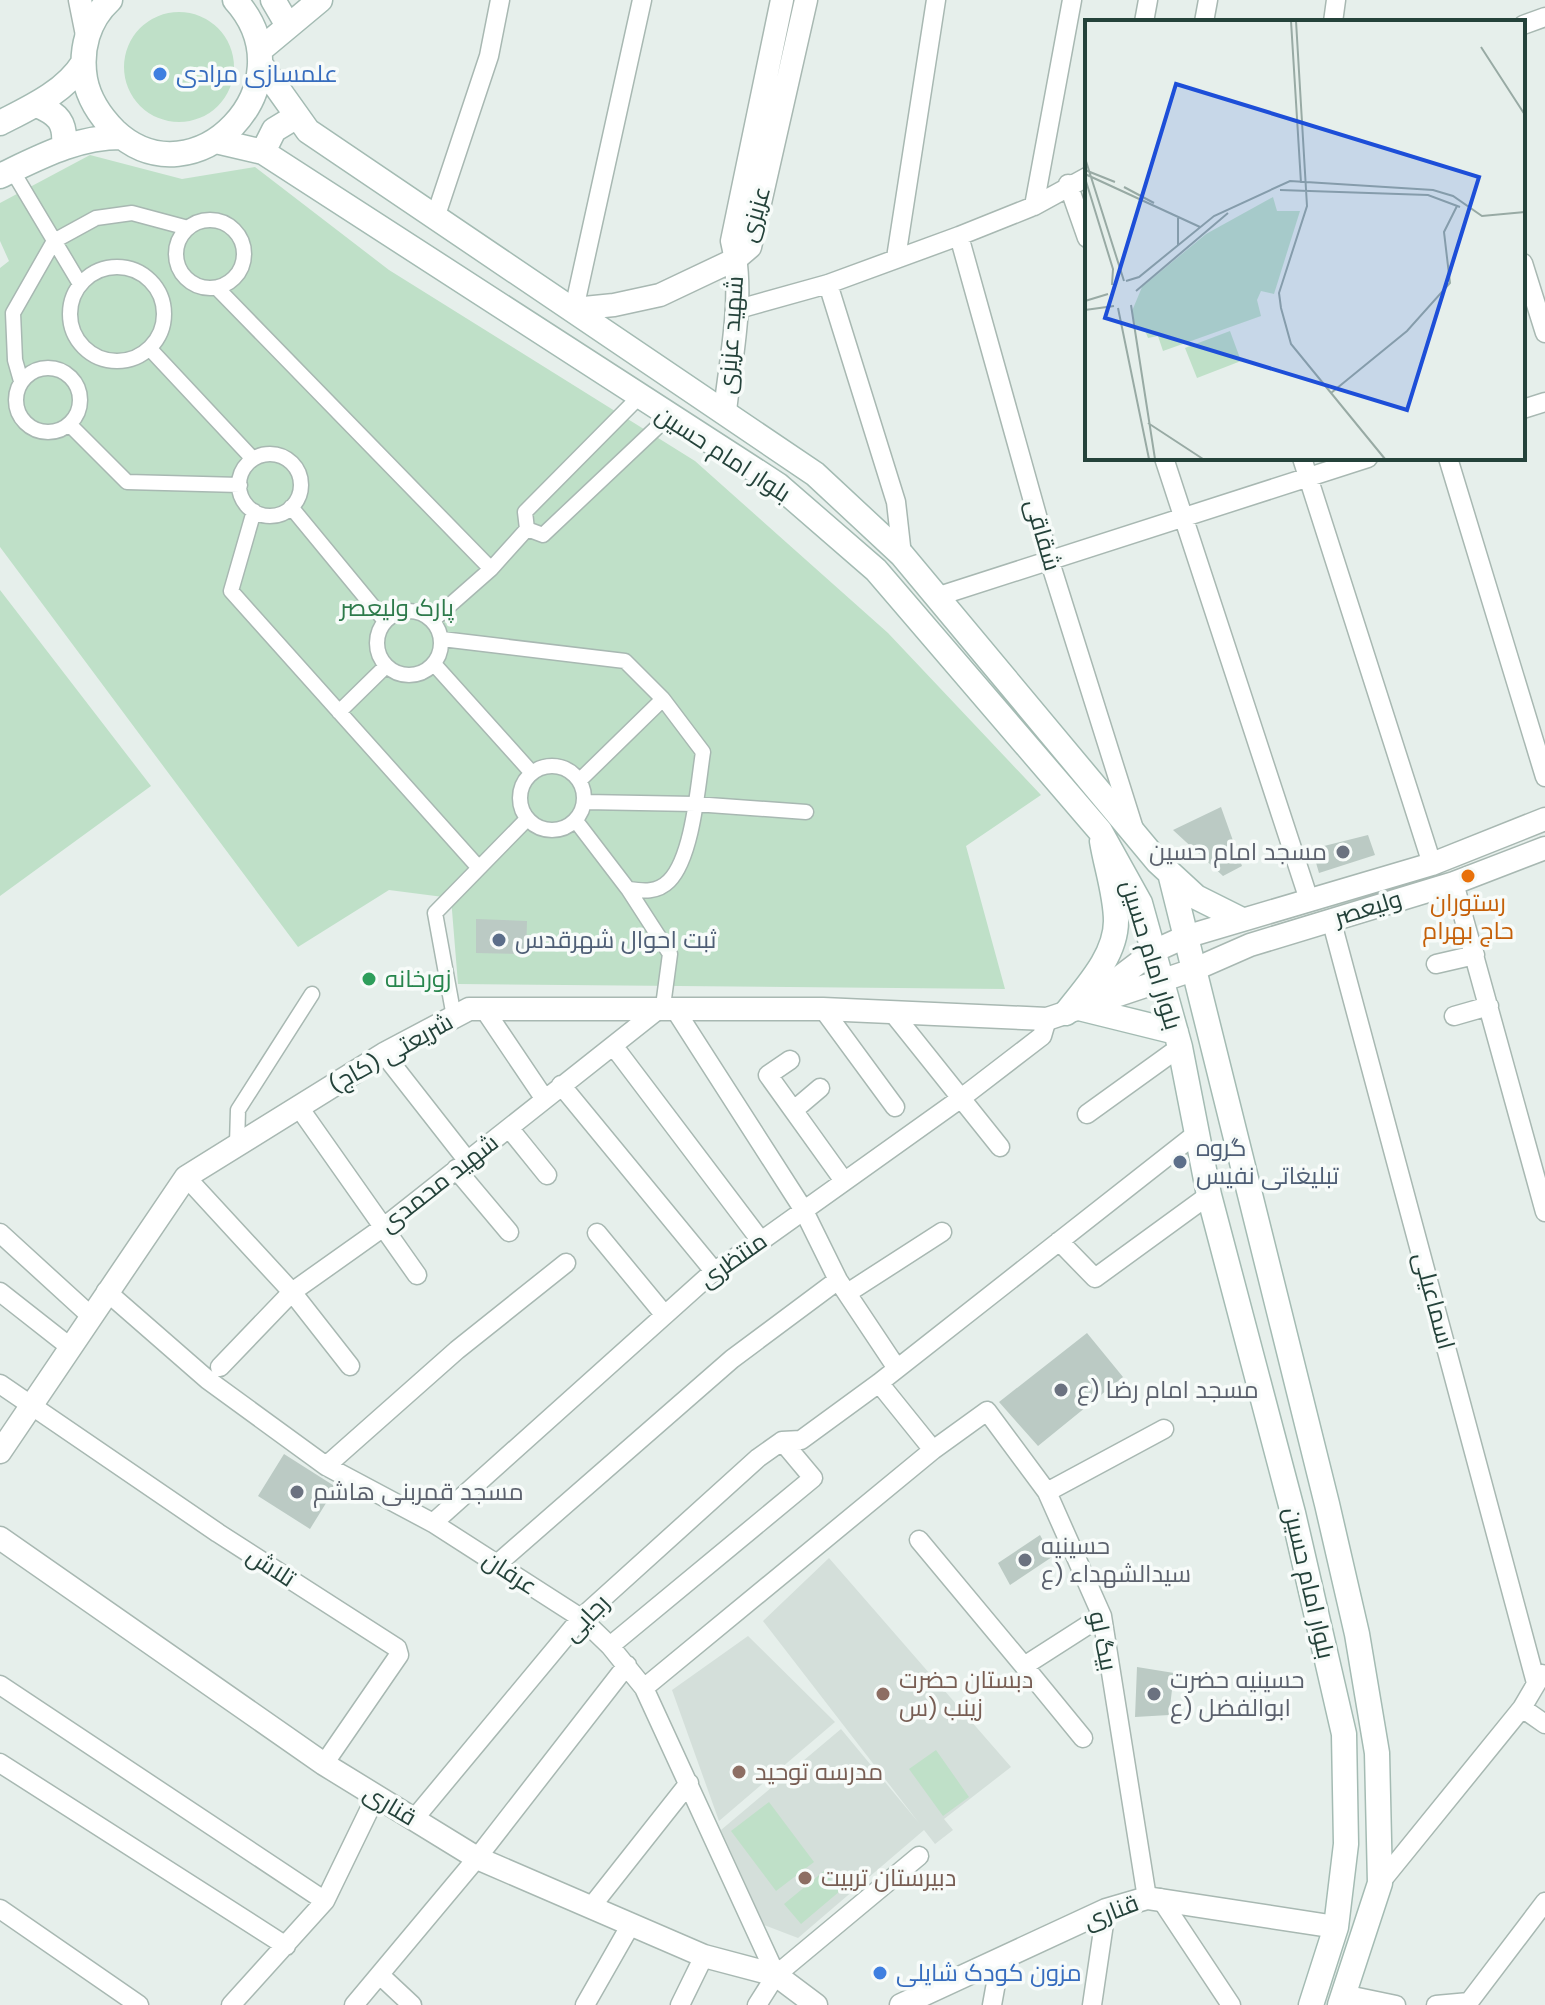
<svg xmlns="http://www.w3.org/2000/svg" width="1545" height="2005" font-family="'DM Sans',Cairo,sans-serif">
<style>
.built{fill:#d4dfda}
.green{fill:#bfe0c8}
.building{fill:#bbcac4}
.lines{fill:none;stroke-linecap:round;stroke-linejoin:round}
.pedestrian-casing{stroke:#a8b8b2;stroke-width:17}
.minor-casing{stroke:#a8b8b2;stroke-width:21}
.tertiary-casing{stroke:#a8b8b2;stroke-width:25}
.secondary-casing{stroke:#a4bbb3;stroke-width:27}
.pedestrian{stroke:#fff;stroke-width:14}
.minor{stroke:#fff;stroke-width:18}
.tertiary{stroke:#fff;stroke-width:22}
.secondary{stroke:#fff;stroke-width:24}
.shop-dot{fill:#3f7fe0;stroke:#f7fbf9;stroke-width:3}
.worship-dot{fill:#6b7280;stroke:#f7fbf9;stroke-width:3}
.food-dot{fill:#e8710a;stroke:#f7fbf9;stroke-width:3}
.service-dot{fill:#5c6f8a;stroke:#f7fbf9;stroke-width:3}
.leisure-dot{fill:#2e9e5b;stroke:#f7fbf9;stroke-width:3}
.education-dot{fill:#8d6e63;stroke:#f7fbf9;stroke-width:3}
.labels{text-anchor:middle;stroke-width:7;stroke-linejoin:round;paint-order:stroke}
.shop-label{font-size:24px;fill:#366cbe;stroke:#f7fbf9;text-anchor:start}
.street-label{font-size:24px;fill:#24423a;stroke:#f7fbf9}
.park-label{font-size:24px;fill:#2d7a4b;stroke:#f7fbf9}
.worship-label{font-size:24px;fill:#5b616d;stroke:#f7fbf9;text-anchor:start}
.food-label{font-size:24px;fill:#c56008;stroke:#f7fbf9}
.service-label{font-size:24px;fill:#4e5e75;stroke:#f7fbf9;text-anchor:start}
.leisure-label{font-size:24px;fill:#27864d;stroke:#f7fbf9;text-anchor:start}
.education-label{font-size:24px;fill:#785e54;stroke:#f7fbf9;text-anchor:start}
.inset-road{fill:none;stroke:#98aaa4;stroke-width:2}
.view{fill:#1d4ed8;fill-opacity:0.15;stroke:#1d4ed8;stroke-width:4}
.inset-edge{fill:none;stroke:#24423a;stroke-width:4}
</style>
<rect width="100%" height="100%" fill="#e6efeb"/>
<!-- built -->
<path class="built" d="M829 1558 1011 1767 944 1819 953 1830 935 1844 924 1830 798 1938 764 1925 721 1830 841 1729 919 1823 763 1621Z
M748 1636 835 1722 719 1821 672 1690Z"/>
<!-- green -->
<path class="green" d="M124 67a55 55 0 1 1 110 0a55 55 0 1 1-110 0Z
M90 155 182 179 255 167 389 270 695 461 888 633 1041 795 966 846 1005 989 458 984 451 898 389 890 298 947 0 547V268L9 261 0 241V203Z
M0 590 151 786 0 896Z
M936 1750 969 1797 943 1816 909 1769Z
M769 1802 814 1862 776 1891 731 1831Z
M824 1871 840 1891 801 1924 784 1904Z"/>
<!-- building -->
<path class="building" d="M1221 807 1242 866 1223 876 1173 830Z
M1368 835 1375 855 1319 873 1312 849Z
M476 919 527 921 526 954 476 953Z
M1087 1333 1123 1377 1038 1446 999 1402Z
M284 1454 336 1487 310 1529 258 1496Z
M1040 1535 1052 1557 1010 1585 998 1563Z
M1137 1667 1174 1673 1169 1715 1135 1717Z"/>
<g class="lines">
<defs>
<path id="pedestrian" d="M12 170 80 284
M176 254a34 34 0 1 1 68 0a34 34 0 1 1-68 0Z
M70 314a47 47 0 1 1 94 0a47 47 0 1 1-94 0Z
M217 288 491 569
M150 349 253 459
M16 400a32 32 0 1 1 64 0a32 32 0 1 1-64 0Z
M21 381 15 360 13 313 54 241 96 218 132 213 188 228
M69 424 127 482 240 485
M239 485a31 31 0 1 1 62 0a31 31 0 1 1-62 0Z
M291 507 385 621
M254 511 231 591 479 868
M527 529 525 512 638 398
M377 643a32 32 0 1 1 64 0a32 32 0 1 1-64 0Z
M433 620 491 569 527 529 543 535 668 417
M442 639 625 661 663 699
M434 664 532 773
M339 712 386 666
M520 798a32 32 0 1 1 64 0a32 32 0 1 1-64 0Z
M585 802 695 804 806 812
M576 821 628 889C643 891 657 893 669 881 693 857 698 784 703 752L663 699 580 780
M628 889 670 954 663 1006
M454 1017 435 913 527 819
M237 1144 238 1110 312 994"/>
<path id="minor" d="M1144 22 1148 0
M1204 22 1208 0
M1333 22 1336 0
M1523 25 1545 17
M1068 184 1087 238
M1034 206 1072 0
M436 215 489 56 500 0
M959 236 1050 562 1134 829
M896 258 936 0
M1523 263 1545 333
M828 284 896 502 902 555
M574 309 642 0
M735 310 828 284 959 236 1034 206 1087 177
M1523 409 1545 402
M1164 458 1309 900
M1302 458 1432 864
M1448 458 1545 777
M939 596 1368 458
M1454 883 1545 1212
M1331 919 1536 1683
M1436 964 1475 955
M674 1008 803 1209 838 1280 896 1367
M484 1009 544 1098
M823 1009 895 1107
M892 1012 1000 1147
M1454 1016 1489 1006
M615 1048 761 1241
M384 1054 467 1160
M790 1060 768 1075 844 1181
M561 1085 714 1271
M298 1106 417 1275
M794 1110 820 1088
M1087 1114 1180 1047
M509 1128 547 1175
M456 1169 509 1232
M186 1177 292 1292 350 1366
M0 1233 92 1317
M597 1233 663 1313
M1059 1241 1095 1278 1209 1195
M106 1291 208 1380 326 1466 433 1523 581 1618 610 1646 644 1688 776 1975
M0 1292 70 1347
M849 1292 942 1232
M220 1367 292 1292 385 1226 663 1006
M879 1383 933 1450
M0 1384 218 1533 397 1648 399 1655 324 1764
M326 1466 457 1350 566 1263
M1047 1492 1164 1429
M433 1523 714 1271 761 1241 960 1099 1042 1036 1047 1019
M919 1540 1024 1666 1102 1616
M496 1565 732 1359 838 1280
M610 1646 813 1478 782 1441
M1024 1666 1083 1738
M0 1685 325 1901
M644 1688 933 1450 987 1411 1047 1492 1102 1616 1147 1898
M1522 1708 1545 1724
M0 1763 286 1946
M414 1819 581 1618 758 1458 782 1441 801 1440 879 1383 1197 1133
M1380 1883 1522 1708 1542 1674
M1160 1898 1231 2005
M591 1907 689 1783
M0 1909 139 2005
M381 1976 412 2005
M1343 1994 1396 2005
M231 2005 325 1901 375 1798
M354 2005 477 1858 627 1665
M585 2005 630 1926
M680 2005 704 1956
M757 2005 776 1975 919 1856
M992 2005 1000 1961
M1092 2005 1106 1910
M1436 2005 1469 2002 1545 1902"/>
<path id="tertiary" d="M80 0 87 35
M574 309 614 305 660 295 736 259 750 247 806 0
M725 411C731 356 745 295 732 241L782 0
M1092 998 1154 951 1185 937 1432 864 1545 819
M0 1452 186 1177 384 1054 469 1009H823L1047 1019 1193 970 1250 945 1454 883 1545 848
M0 1538 324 1764 477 1858 704 1956 776 1975 816 2005
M901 2005 1106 1910 1147 1898 1336 1927"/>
<path id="secondary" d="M110 0C88 20 80 50 85 79 89 100 100 116 115 131 194 205 312 85 235 0
M273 0 287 24
M260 50 320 0
M261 65 308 131 815 474 902 555 1158 862 1196 897 1240 919
M37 105C58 114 66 122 64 146
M0 123C29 108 65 92 83 63
M216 141 263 152 778 485 876 570 1100 831 1140 903 1180 1047 1209 1195 1293 1513 1344 1734 1346 1844 1336 1927 1311 2005
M263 152 274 130 297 116
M0 176C40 157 76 137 122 137
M1170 873 1327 1504 1357 1634 1377 1753 1380 1883 1340 2005
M1079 1008 1176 1032
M1066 1013C1086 987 1116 956 1116 921 1116 895 1106 866 1102 841"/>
</defs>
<!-- pedestrian casing -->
<use href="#pedestrian" class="pedestrian-casing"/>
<!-- minor casing -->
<use href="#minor" class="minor-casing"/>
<!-- tertiary casing -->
<use href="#tertiary" class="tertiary-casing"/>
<!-- secondary casing -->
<use href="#secondary" class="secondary-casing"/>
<!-- pedestrian -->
<use href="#pedestrian" class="pedestrian"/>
<!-- minor -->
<use href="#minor" class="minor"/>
<!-- tertiary -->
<use href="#tertiary" class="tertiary"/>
<!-- secondary -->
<use href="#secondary" class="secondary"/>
</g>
<!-- markers -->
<g class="shop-dot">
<circle cx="160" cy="74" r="8"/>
<circle cx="880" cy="1973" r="8"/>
</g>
<g class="worship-dot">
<circle cx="1343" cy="852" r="8"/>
<circle cx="1061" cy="1390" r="8"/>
<circle cx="297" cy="1492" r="8"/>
<circle cx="1025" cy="1560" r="8"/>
<circle cx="1154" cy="1694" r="8"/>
</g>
<circle class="food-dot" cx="1468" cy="876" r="8"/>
<g class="service-dot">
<circle cx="499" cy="940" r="8"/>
<circle cx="1180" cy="1162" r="8"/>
</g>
<circle class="leisure-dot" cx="369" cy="979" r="8"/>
<g class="education-dot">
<circle cx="883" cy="1694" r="8"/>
<circle cx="739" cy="1772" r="8"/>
<circle cx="805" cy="1878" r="8"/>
</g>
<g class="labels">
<!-- shop labels -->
<g class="shop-label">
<text x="176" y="82">علمسازی مرادی</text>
<text x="896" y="1981">مزون کودک شایلی</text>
</g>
<!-- street labels -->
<g class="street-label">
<text transform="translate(755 214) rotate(-74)" y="8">عزیزی</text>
<text transform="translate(731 335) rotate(-86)" y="8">شهید عزیزی</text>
<text transform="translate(723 454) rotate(33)" y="8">بلوار امام حسین</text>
<text transform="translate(1043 535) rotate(74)" y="8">شقاقی</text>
<text transform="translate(1368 908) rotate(-17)" y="8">ولیعصر</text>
<text transform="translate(1151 955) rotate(73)" y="8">بلوار امام حسین</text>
<text transform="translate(391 1053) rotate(-29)" y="8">شریعتی (کاج)</text>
<text transform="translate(439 1183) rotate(-38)" y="8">شهید محمدی</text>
<text transform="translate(733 1260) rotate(-35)" y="8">منتظری</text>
<text transform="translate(1434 1301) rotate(75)" y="8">اسماعیلی</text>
<text transform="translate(271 1567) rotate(33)" y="8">تلاش</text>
<text transform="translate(510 1573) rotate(33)" y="8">عرفان</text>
<text transform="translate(1309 1583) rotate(77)" y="8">بلوار امام حسین</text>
<text transform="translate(586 1618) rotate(-46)" y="8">رجایی</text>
<text transform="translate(1103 1641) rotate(78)" y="8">بیگ لو</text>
<text transform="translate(390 1805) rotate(31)" y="8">قناری</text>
<text transform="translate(1111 1912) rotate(-21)" y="8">قناری</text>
</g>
<!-- park labels -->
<g class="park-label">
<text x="397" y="616">پارک ولیعصر</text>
</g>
<!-- worship labels -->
<g class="worship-label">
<text x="1327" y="860" text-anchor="end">مسجد امام حسین</text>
<text x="1077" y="1398">مسجد امام رضا (ع</text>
<text x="313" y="1500">مسجد قمربنی هاشم</text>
<text x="1041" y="1554">حسینیه<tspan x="1041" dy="28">سیدالشهداء (ع</tspan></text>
<text x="1170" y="1688">حسینیه حضرت<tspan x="1170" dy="28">ابوالفضل (ع</tspan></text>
</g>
<!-- food labels -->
<g class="food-label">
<text x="1468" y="911">رستوران<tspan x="1468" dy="28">حاج بهرام</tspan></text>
</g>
<!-- service labels -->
<g class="service-label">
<text x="515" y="948">ثبت احوال شهرقدس</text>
<text x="1196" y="1156">گروه<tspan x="1196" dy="28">تبلیغاتی نفیس</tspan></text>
</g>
<!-- leisure labels -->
<g class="leisure-label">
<text x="385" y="987">زورخانه</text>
</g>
<!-- education labels -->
<g class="education-label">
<text x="899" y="1688">دبستان حضرت<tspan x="899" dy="28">زینب (س</tspan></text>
<text x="755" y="1780">مدرسه توحید</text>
<text x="821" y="1886">دبیرستان تربیت</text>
</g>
</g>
<!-- overview -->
<g transform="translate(1085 20)">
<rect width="440" height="440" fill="#e6efeb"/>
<path d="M188 177 192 191H215L189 274 176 271 172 280 176 296 78 331 73 316 63 318 59 308 51 309 47 291 57 267 121 214ZM145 311 156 341 112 358 100 328Z" fill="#bfe0c8"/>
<path class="inset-road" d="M206 1 216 163M211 1 222 186 194 273 196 288 206 324 300 439M396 27 440 95M0 138 39 261M0 150 30 162M0 154 115 207M0 158 28 249 27 265M39 167 69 183M195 170 343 175 375 187M93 225V198M41 261 54 257 129 196 205 161 348 170 368 176 397 196 440 192M51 271 143 193M0 281 23 274M46 285 70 439M33 288 64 439M0 290 29 286M246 373 322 311 365 263 359 212 372 186M63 403 118 439"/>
<path class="view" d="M91 64 394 157 322 390 20 298Z"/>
<rect width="440" height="440" class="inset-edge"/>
</g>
</svg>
